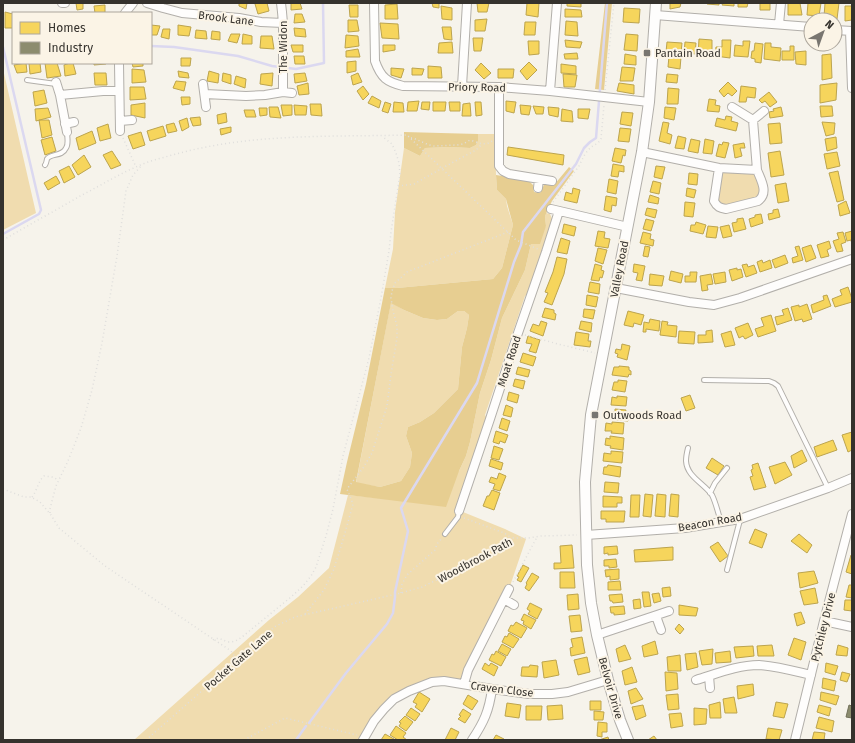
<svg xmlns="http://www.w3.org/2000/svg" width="855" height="743" font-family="'Fira Sans',sans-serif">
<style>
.green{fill:#f0dcaf}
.forest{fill:#e7ce91;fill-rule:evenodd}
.homes{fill:#f6d55c;stroke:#bca44e}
.industry{fill:#8c8c6e;stroke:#72715a}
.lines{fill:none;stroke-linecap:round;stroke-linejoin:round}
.stream{stroke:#dbd8f0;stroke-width:2.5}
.service-casing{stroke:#b2afaa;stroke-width:6}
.minor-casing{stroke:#b2afaa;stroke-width:10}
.tertiary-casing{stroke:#b2afaa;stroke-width:12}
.path{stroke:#dfdedc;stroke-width:1.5;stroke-dasharray:1 3;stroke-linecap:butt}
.service{stroke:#fefdfc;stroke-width:4}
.minor{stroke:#fefdfc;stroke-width:8}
.tertiary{stroke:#fefdfc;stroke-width:10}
.poi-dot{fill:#797670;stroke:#fbf4e6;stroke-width:1.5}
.labels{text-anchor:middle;stroke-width:4;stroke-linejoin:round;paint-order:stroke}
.street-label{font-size:11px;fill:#35322d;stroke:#fbf4e6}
.poi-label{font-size:11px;fill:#35322d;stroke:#fbf4e6;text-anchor:start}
</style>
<rect width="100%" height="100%" fill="#f6f3eb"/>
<!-- green -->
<path class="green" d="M3 69 36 213 3 230Z
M478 134H495L496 175 497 190 506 199 507 206 513 225 502 268 493 279 397 288H385L393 249 395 212 404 148 420 156 425 148 449 147 470 148 476 145 478 141Z
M719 168 757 170 763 195 731 208 716 206Z
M546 213 550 214 553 221 528 294 525 296 485 415 487 419 463 512 505 529 526 539 509 589 464 684 444 681 394 699 363 740H134L269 620 298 597 329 568 348 495 397 500 459 471 466 456 470 442 480 393 491 360 502 318 525 270 531 244 546 226 545 216Z
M391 302 404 310 423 318 437 320 447 319 458 311H464L469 315 467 328 462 347 458 389 434 413 420 422 408 427 406 436 412 453 410 467 401 481 380 487 356 483Z"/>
<!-- forest -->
<path class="forest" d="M605 3H612L604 90 595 89Z
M404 132 478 134V141L476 145 470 148 449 147 425 148 420 156 404 148Z
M569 167 574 171 552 201 545 216 546 226 540 244H531L525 270 502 318 491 360 480 393 470 442 466 456 459 471 446 507 340 494 347 462 366 384 385 288H397L493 279 502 268 513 225 506 199 497 190 496 175 528 180 533 185 534 192 540 193 544 185H554ZM391 303 404 310 423 318 437 320 447 319 458 311H464L469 315 467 328 462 347 458 389 434 413 420 422 408 427 406 436 412 453 410 467 401 481 380 487 356 482Z"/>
<!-- homes -->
<path class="homes" d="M76 3H83V9L77 10Z
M239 3H247L246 9 239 6Z
M257 3H267L269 11 258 14 255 4Z
M291 3H300L302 9 291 10Z
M432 3H439V8L433 7Z
M477 3H489L487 12H478Z
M527 3H539L538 17 526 15Z
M567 3H581V7L567 6Z
M670 3H681L680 7 670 9Z
M707 3H719V5L707 4Z
M723 3H734V6L722 5Z
M738 3H748L747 7H738Z
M760 3H770V10H760Z
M788 3H800L802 15H788Z
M808 3H821L819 16 807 15Z
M825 3H839L837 19 824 17Z
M397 4 398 19H385V5Z
M105 5V13H95L94 6Z
M349 5H358V17H350Z
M441 6 452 8V20L442 19Z
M845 6H852V20L845 21Z
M624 8 640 9 639 23 623 22Z
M565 9 581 10 582 17H565Z
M5 12 13 14V28H5Z
M295 14H302L305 22 294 23Z
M487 19 485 31H475V20Z
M348 20H357L359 31 348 32Z
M566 21 577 22 578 36 565 35Z
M525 22H536L535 35H524Z
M380 23 398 24 399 39 382 38Z
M151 25 160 26 157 35H151Z
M178 25 191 27 189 36 178 35Z
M442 27H451L452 40 444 39Z
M294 28 305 29 306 37 295 36Z
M163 29H170L169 39 161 37Z
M196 30 206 31 207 39 195 38Z
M212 31 220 32V40L211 39Z
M231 34H240L237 43 228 41Z
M243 34 252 36V44H242Z
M626 34 638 35 637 51 624 50Z
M346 35 358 36 359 46 345 48Z
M261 36H272L274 49 260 48Z
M473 38H483L481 51H474Z
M699 39 712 40V56L698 55Z
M565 40 582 42 580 48 566 47Z
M722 40H731L730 58 715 56 716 47H722Z
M528 41H539V54L529 55Z
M743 41H750L748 57 734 56 735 45 743 46Z
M452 42 453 53H438L439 43Z
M667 42 682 43 681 53 666 52Z
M685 42 696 43 695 54 684 53Z
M755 43 763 44 761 63 755 62V59L751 58 752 51H754Z
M765 43H771V47L781 48 780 61 764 59Z
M291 45H303V52H293Z
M383 45H395V50L383 52Z
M790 46H794V60H782V51H790Z
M358 49 360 57H346V51Z
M806 51V65L796 64 795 52Z
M577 53 578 59H565L564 54Z
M625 54 636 56V65L624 64Z
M831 54 832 78 822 80V55Z
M294 56H304L305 64H295Z
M669 56 681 57 680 69 668 67Z
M181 58H191L190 66H181Z
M356 61V71L347 73V62Z
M529 62 537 70 527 80 520 71Z
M26 63 27 72 17 73 14 65Z
M29 63H40L41 72 30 74Z
M45 63H57L61 76 47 78Z
M70 63H73L76 74 65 76 64 65Z
M94 63H106V64L94 65Z
M132 63H143V66L133 67Z
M481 63 491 73 484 79 475 70Z
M561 64 576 66V74L561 73Z
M428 66 441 67 442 78H428Z
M622 67 635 68 633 81H620Z
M391 68 404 69 401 78 391 75Z
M412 68 424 69 422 75H412Z
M132 69 144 70 146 82 132 83Z
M498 69H514L513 78H498Z
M178 71 188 73 189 78 179 77Z
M209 71 219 74 218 83 207 81Z
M94 73H106L107 85H95Z
M223 73 231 75V84L222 81Z
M273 73 272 86 260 84 261 74Z
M305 73 307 81 295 83 294 74Z
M358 73 362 82 353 85 351 76Z
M563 74 577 75 575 87H564Z
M667 74 678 75 677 83 666 82Z
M236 76 246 79 245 88 234 84Z
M176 81 186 82 184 91 173 88Z
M728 82 737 91 732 96 728 93 724 97 719 91Z
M308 83 309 94 299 95 297 86Z
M619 83 634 85V94L617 91Z
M837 83 836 100 820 103V85Z
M363 86 369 94 363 100 357 91Z
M741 86 756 88 755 98 747 97 746 102H739Z
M130 87H144L146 99 130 100Z
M668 88 679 89 678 104H667Z
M44 90 47 103 35 106 33 92Z
M769 92 777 102 770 107 765 101 762 103 759 100Z
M372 96 381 101 379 108 368 103Z
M181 97H190V104L182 105Z
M709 99 716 100 715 105 720 106 719 112 707 111Z
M419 101 417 111H407L408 102Z
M506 101 516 102 514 113 506 111Z
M385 102 391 104 388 113 382 111Z
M394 102 403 103 404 112H393Z
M422 102H430L429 110 421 109Z
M433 102H446L445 111H433Z
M449 102H460V111H450Z
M475 102H481L482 115 476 116Z
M145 103V118L131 115V105Z
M470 103 471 116H462L463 104Z
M310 104H321L322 116 311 115Z
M281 105H292V115L283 116Z
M294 105 307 106 306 115H295Z
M520 105 531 106 529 115 521 114Z
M533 106 544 107 543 114H536Z
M820 106H832L833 116 821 117Z
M269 107H278L281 118 270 117Z
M548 107 559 108 558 117 549 115Z
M665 107 676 108 674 120 664 118Z
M781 107 783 116 770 118 769 112 774 111 773 109Z
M48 108 51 117 36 121 35 109Z
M259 108H267V115L260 116Z
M562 109 572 111 573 122 561 121Z
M578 109H590L588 119 578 118Z
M244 110H254L256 117H246Z
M622 112 633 113 631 126 620 124Z
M226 113 227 122 218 124 217 115Z
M726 116 732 117 731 121 738 123 736 131 715 126 717 118 725 120Z
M200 117 201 125 193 126 190 118Z
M187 118 189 127 182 131 179 121Z
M39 120H49L52 135 42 138Z
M663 122 669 123 667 133 672 135 670 144 659 141Z
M822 122 835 123 834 134 826 136Z
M174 123 177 131 168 133 166 125Z
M780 123 782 143 770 144 768 124Z
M108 124 111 138 100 141 97 128Z
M163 126 166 136 150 141 147 131Z
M231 127V132L221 135 220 129Z
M620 128 631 129 629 142 618 141Z
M92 131 96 143 79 150 76 138Z
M141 132 145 145 133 149 128 136Z
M678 136 686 138 684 149 675 148Z
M52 137 56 151 45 155 41 140Z
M836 137 837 148 827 151 825 139Z
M691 139 700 141 698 153 688 151Z
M705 139 714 141 712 154 703 153Z
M723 142 729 143 725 158 716 156 719 144 722 145Z
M744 143 745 148H740L742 156 735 158 733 145Z
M508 147 564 155 563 165 507 155Z
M615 148 626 150 625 156 623 155 621 163 612 161Z
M112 151 121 165 111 169 103 155Z
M780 151 784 175 771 177 768 153Z
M837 152 840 166 827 169 824 154Z
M84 155 91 167 78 175 72 165Z
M613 164 624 166V172L619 171 618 177 611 176Z
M69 166 75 177 64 183 59 171Z
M656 166 665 167 662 179 654 177Z
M838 171 844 200 837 202 829 173Z
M689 173 698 174 697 185 688 184Z
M56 176 60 183 48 190 44 183Z
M609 179 618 181 616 194 607 192Z
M653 181 661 183 659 194 650 192Z
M786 183 789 201 778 203 775 185Z
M573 188 580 190 577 203 564 200 566 192 572 194Z
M687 188 696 190 694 198 686 196Z
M650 195 659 198 658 204 648 202Z
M606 196 617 198 616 206 612 205 611 212 604 210Z
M846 201 850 213 840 216 838 205Z
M685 202 695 203 693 217 684 216Z
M647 208 657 210 655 218 645 215Z
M778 209 780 217 769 220 768 214 773 213V210Z
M761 214 763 223 751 227 749 219 755 217V215Z
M743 218 746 229 734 232 732 223 737 222V219Z
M646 219 654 221 651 231 643 229Z
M696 222 706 225 703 234 690 231 691 225H695Z
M564 224 576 227 574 236 562 233Z
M729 225 732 236 723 238 720 227Z
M708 226 718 227 716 238 706 237Z
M598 231 605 232 604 238 610 239 608 248 595 246Z
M852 231V245L851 240 847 241 845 233Z
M643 232 651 234 650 239 654 240 653 246 640 243Z
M843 232 846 242 841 244 843 251 837 252 833 241 839 239 837 233Z
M561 238 570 241 567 254 557 252Z
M829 241 831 248 827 250 829 256 821 258 817 245Z
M811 245 816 258 806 262 802 248Z
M645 246 650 247 648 257 643 256Z
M799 246 803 260 793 263 792 258 798 256 795 247Z
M598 248 607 250 603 264 595 261Z
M785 255 788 263 775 268 772 260Z
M557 257 567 259 564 274 552 305 544 302 548 293 545 292 553 272Z
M762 260 763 263 770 260 772 268 760 272 757 262Z
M595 264 602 266 601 270 604 271 602 278 600 277 599 281 591 280Z
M634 264 645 266 642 281 636 280 638 273 633 272Z
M747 264 748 267 754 265 757 273 746 277 742 265Z
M737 268V270L741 269 743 277 732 281 729 270Z
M671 271 683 274 681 283 669 280Z
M690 272H697L696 282H685V276H690Z
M725 272 726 282 715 284 713 274Z
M650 274 664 276 662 286 649 285Z
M711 274 713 284 707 285 708 290 702 291 700 276Z
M590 282 600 284 599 294 588 292Z
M848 287 852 299V302L835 307 832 299 842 295 840 290Z
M587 295 598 297 596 307 586 305Z
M827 295 831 306 813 313 811 305 824 300 823 296Z
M807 304 812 319 803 322 802 319 795 321 791 307 799 305V307Z
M545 308 554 310V313L556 314 555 320 542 317Z
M788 308 792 320 777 325 775 317 784 315 782 310Z
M584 309 595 310 593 319 583 317Z
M628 311 644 315 641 325 634 323 633 327 624 325Z
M771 315 776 331 758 337 755 329 764 326 761 318Z
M650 319 660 321 659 331 646 329V332H643L644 322 649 323Z
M541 321 547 323 543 336 530 331 533 324 539 326Z
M581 321 592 323 591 332 579 329Z
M662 321 668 322 667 325 677 326 676 337 660 335Z
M748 323 753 335 745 339 743 336 739 338 735 328Z
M712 330 713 342 698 343V335H706V331Z
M679 331 695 332 694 344 678 343Z
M731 331 735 345 725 347 721 334Z
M576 332 589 334 588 341H591L590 347 574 345Z
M528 336 540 340 536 353 529 351 532 344 526 343Z
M622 344 630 346 627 360 617 357 618 354 615 353 616 349 621 350Z
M523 353 536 357 533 366 520 362Z
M619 366 629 367V370L631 371V375L629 374 628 377 612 375 614 367H619Z
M518 367 530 370 528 377 516 374Z
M515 379 525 381 523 389 513 386Z
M618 380 627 381 625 392 612 390 614 382H618Z
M509 392 519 395 517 403 507 400Z
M690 395 695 408 686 411 681 398Z
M617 396 627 397 626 406 611 405 612 397 617 398Z
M506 405 513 408 511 417 503 415Z
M615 409 626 410 625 414 629 415 628 421 609 419 610 412H615Z
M502 418 510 421 507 431 499 428Z
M612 422 624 423 623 434 611 433 612 431H605L606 423 612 424Z
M496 431 508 435 505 443 500 441 499 444 493 442Z
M852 432V450L848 452 842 435Z
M610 436 624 438 623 450 610 448 611 446 605 445 606 438 610 439Z
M833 440 837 450 817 457 814 447Z
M494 446 503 449 499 460 491 458Z
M802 450 807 461 794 468 791 456Z
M611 451 623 452 622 463 603 461 604 453 611 454Z
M712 458 724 466 718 475 706 468Z
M491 459 503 463 501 470 489 466Z
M785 462 792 475 775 484 769 467Z
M758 463 766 487 754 490 750 477 753 476 751 470 753 469 752 465Z
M608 465 621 467 620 477 603 474 604 467H607Z
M499 473 506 476 500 491 493 489 495 484 489 482 491 477 497 479Z
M605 482 619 483 618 493 604 492Z
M492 490 500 493 494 510 483 506 487 496H489Z
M645 494 653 495 651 517 643 516Z
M657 494 666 495 665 517 655 516Z
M671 494 679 495 678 517 669 516Z
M631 495H640L639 517H630Z
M603 496 622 497V503H617V507H603Z
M601 511H625L624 522H606V519H601Z
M755 529 767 534 762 548 749 543Z
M799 534 812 545 807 553 791 541Z
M718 542 728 556 720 562 710 547Z
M572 545 574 568 554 569V563H561L560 546Z
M617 546 618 554 608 555V553L604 554V547Z
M673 547V560L635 562 634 550Z
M851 555H852V574L846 572Z
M616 559 617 567 609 568V566H604V560Z
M523 565 529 568 521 582 517 580 519 577 517 576Z
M619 569V579L610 580V576L606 577 605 570Z
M814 571 818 583 800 588 798 573Z
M560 572H574L575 588H560Z
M532 573 539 577 529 591 525 588 527 584 526 583Z
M620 581 621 590H608V582Z
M849 585H852V598L846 597Z
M670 587 671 596 663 597 662 588Z
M815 588 818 603 804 605 800 591Z
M642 592H649L651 606 644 607Z
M659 593 661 601 654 603 652 594Z
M578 594 579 609 568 610 567 595Z
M622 594 623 602 613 603 612 601H610L609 595Z
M640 599 641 608 634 609 633 600Z
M845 600H852V611L844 610Z
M530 603 542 609 537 619 528 614 530 611 527 609Z
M679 605 698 608 696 616 679 615Z
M624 606 625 614 614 615V613H611L610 607Z
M801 612 805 623 797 626 794 614Z
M524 614 536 620 531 629 523 624 524 621 521 620Z
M580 615 582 631 571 632 569 616Z
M516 622 527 628 521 638 508 631 511 625 513 626Z
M679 624 684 629 680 634 675 629Z
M509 633 519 639 513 648 502 642 505 636 507 637Z
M582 637 585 653 571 656 570 648 573 647 571 639Z
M794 638 806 642 801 660 788 655Z
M655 641 658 654 644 657 642 646Z
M502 644 511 649 507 656 498 651Z
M625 645 631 659 619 662 616 649Z
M772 645 774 656H758L757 646Z
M838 645 848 648 847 656 836 655Z
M753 646 754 656 736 658 734 647Z
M713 649 712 664 702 665 699 651Z
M496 651 506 657 501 666 489 660 492 654 494 655Z
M730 651 731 662 716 663 715 653Z
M696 653 698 667 687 670 685 654Z
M680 655 681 671H668L667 657Z
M587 657 590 672 578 675 574 660Z
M556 660 559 675 544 678 542 662Z
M485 663 489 666 491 663 498 667 494 676 482 669Z
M826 663 838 666 835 675 825 672Z
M530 665 538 666 537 677 521 676 522 667H529Z
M632 667 637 682 625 685 622 671Z
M665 672 677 673 678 689 666 691Z
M842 672 850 674 847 682 840 680Z
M823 678 836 681 834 691 822 688Z
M753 684 754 695 738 699 737 686Z
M636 688 643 699 631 704 628 691Z
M419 692 430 699 422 712 415 707 417 704 413 702Z
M821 692 839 696 836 705 820 700Z
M678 694 679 709 668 710 666 695Z
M468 695 478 701 472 710 463 704Z
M734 697 737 713H725L723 699Z
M590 701H601V710H590Z
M720 702 721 718H710L709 705Z
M776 702 788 704 784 718 773 716Z
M507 703 521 705 519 718 505 716Z
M562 705 563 719 548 720 547 706Z
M643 705 646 716 636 720 632 707Z
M819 705 831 708 829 716 817 712Z
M526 706H542L541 720H526Z
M411 708 420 714 415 721 406 715Z
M694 708 707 709 706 724 694 725Z
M463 709 471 714 465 723 458 719 461 716 459 715Z
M594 711 604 712 603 720H594Z
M681 713 683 726 671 728 669 714Z
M405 716 413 722 406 731 399 726 401 723 399 722Z
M819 717 834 721 832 732 816 728Z
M598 722 607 723V732H602V737L597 736Z
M396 726 406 733 403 737 407 740H398L390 735Z
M451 728 459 732 455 740H445Z
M768 728 782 730 779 740 766 739Z
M814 732 825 733 824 740H812Z
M385 734 394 739 393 740H381Z
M496 735 504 739 503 740H493Z
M654 736 657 740H648Z
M608 737 609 740H599Z"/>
<!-- industry -->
<path class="industry" d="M849 705 852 706V718L846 717Z"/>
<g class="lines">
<!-- stream -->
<path class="stream" d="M151 46 174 47 238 56 272 66 296 69 324 63 323 3
M3 47 41 210 39 214 3 234
M309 723 346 673 387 624 393 613 395 597V592L408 531 401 508 477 383 514 262 521 245 523 232 576 164 584 148 590 142 596 138 607 3
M296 740 306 726"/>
<defs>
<path id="service" d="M27 80 56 84
M45 165C46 164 47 159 47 159 51 153 62 157 66 148 69 144 67 137 67 132
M704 380 769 381 774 383 778 386 828 488
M688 448C687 452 686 457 686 461 687 477 704 483 712 495 716 503 718 513 721 522
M710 493 715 483 727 468
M445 534 458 517 459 511
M727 570 740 520"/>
<path id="minor" d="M62 3H65
M147 3 163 8 182 13 239 18 261 22 283 23
M281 3 282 12 283 23V92
M374 3 375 61C381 78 387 82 403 86L499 87 550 91 649 102
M125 13 133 3
M655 15 811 27
M779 24 781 3
M835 30 852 31
M850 31 852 88
M119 63 120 131
M56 82 60 95
M203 84 206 107
M462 86 467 3
M499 87V166L503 171 509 174 552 181
M550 91 557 3
M205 94 246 96 265 95 283 92 292 93
M732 107 753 120 764 111
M120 121 132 120
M65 124 74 122
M67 132 60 95 103 91H119
M642 152 719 168 757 170 753 120
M719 168 714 201C717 207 720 208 726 209L758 201C769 193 761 180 757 170
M538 188 539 179
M551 209 628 227
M616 288 689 302 714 305 740 298 852 259
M459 511 490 419 518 333 546 252 559 211
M586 535 685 528 740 519 828 488 852 478
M504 599 514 605
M656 616 661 630
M824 621 852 627
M597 635 669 611
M709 676 710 688
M696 680C716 674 738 665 759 665 776 666 794 671 811 675
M464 684 468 670 509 589
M363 740 374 721 384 709 394 699 409 691 432 682 444 681 492 689 529 694H552L568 692 608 680
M472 740C484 722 489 711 492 689
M795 740 824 621 852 514"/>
<path id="tertiary" d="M628 740 620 720 608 680 597 635 591 603 587 565 585 482 591 415 642 152 649 102 656 3"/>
</defs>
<!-- service casing -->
<use href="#service" class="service-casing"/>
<!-- minor casing -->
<use href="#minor" class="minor-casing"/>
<!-- tertiary casing -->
<use href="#tertiary" class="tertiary-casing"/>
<!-- path -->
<path class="path" d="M605 90 614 3
M123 138 136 167
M411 138H413L429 145 434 146 457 145 463 144 470 140C478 142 484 147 492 141
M398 186 414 184 446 166 476 150 482 144
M553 202 579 166 585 154 591 147 598 143 601 139 604 105
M3 240C29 225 56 210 82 195 100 186 117 175 136 167 148 161 162 158 176 154 253 133 329 137 407 135L516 240 538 249
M525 335 558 344 595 353
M3 489 24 497H31L40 502 51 515 59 528 105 566 231 651 237 660
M32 497C37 491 38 481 44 476L52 477 59 480
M50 513V509L52 501 56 486 68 461 81 428 92 390 102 343 117 256 126 191 133 175 142 165
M464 518 504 533 512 538
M513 582 537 537
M401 593 402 584 407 575 435 550 437 544 442 538
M305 614 324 590 334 569 345 533 353 504 347 489 363 468 372 453 387 406 391 374 397 338V326L393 311 391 298 392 291 395 283 407 272 508 232
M213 640C219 636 223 641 229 642 234 642 238 640 242 637L291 597 303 586 311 576 316 567 326 536 333 509 343 456 369 358 380 303 382 292 389 251 391 232 400 174 399 163 396 153 392 144 383 137
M146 740 237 660 256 646 274 627 295 617 401 593 422 587 445 576 489 551 512 538H528L541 536 577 535
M244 740 285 718 357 735"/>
<!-- service -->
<use href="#service" class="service"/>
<!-- minor -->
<use href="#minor" class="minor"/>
<!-- tertiary -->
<use href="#tertiary" class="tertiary"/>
</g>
<!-- markers -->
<g class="poi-dot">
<rect x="643" y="49" width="8" height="8" rx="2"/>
<rect x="591" y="411" width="8" height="8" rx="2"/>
</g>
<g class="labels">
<!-- street labels -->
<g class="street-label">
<text transform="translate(226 18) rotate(7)" y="4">Brook Lane</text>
<text transform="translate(283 47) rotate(-90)" y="4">The Widon</text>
<text transform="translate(477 87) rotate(1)" y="4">Priory Road</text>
<text transform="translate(619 269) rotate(-79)" y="4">Valley Road</text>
<text transform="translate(509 361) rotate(-72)" y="4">Moat Road</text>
<text transform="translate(710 522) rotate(-10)" y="4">Beacon Road</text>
<text transform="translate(475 560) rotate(-28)" y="4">Woodbrook Path</text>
<text transform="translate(823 627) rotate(-76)" y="4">Pytchley Drive</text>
<text transform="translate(238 660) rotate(-41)" y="4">Pocket Gate Lane</text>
<text transform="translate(611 688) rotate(74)" y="4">Belvoir Drive</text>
<text transform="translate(502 689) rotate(7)" y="4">Craven Close</text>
</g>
<!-- poi labels -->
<g class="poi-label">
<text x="655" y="57">Pantain Road</text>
<text x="603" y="419">Outwoods Road</text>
</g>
</g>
<!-- border -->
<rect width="855" height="743" fill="none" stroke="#35322d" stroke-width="8"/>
<!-- legend -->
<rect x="12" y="12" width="140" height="52" fill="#fbf4e6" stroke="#aca69c"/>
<rect x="20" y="22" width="20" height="12" fill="#f6d55c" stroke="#aca69c"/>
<text x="48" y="32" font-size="12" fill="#35322d">Homes</text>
<rect x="20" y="42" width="20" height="12" fill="#8c8c6e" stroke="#aca69c"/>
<text x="48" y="52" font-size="12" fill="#35322d">Industry</text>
<!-- north arrow -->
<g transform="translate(823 32) rotate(41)"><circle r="19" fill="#fbf4e6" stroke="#aca69c"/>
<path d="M0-3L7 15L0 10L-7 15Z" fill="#797670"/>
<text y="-6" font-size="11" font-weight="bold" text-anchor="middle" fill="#35322d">N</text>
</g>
</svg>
